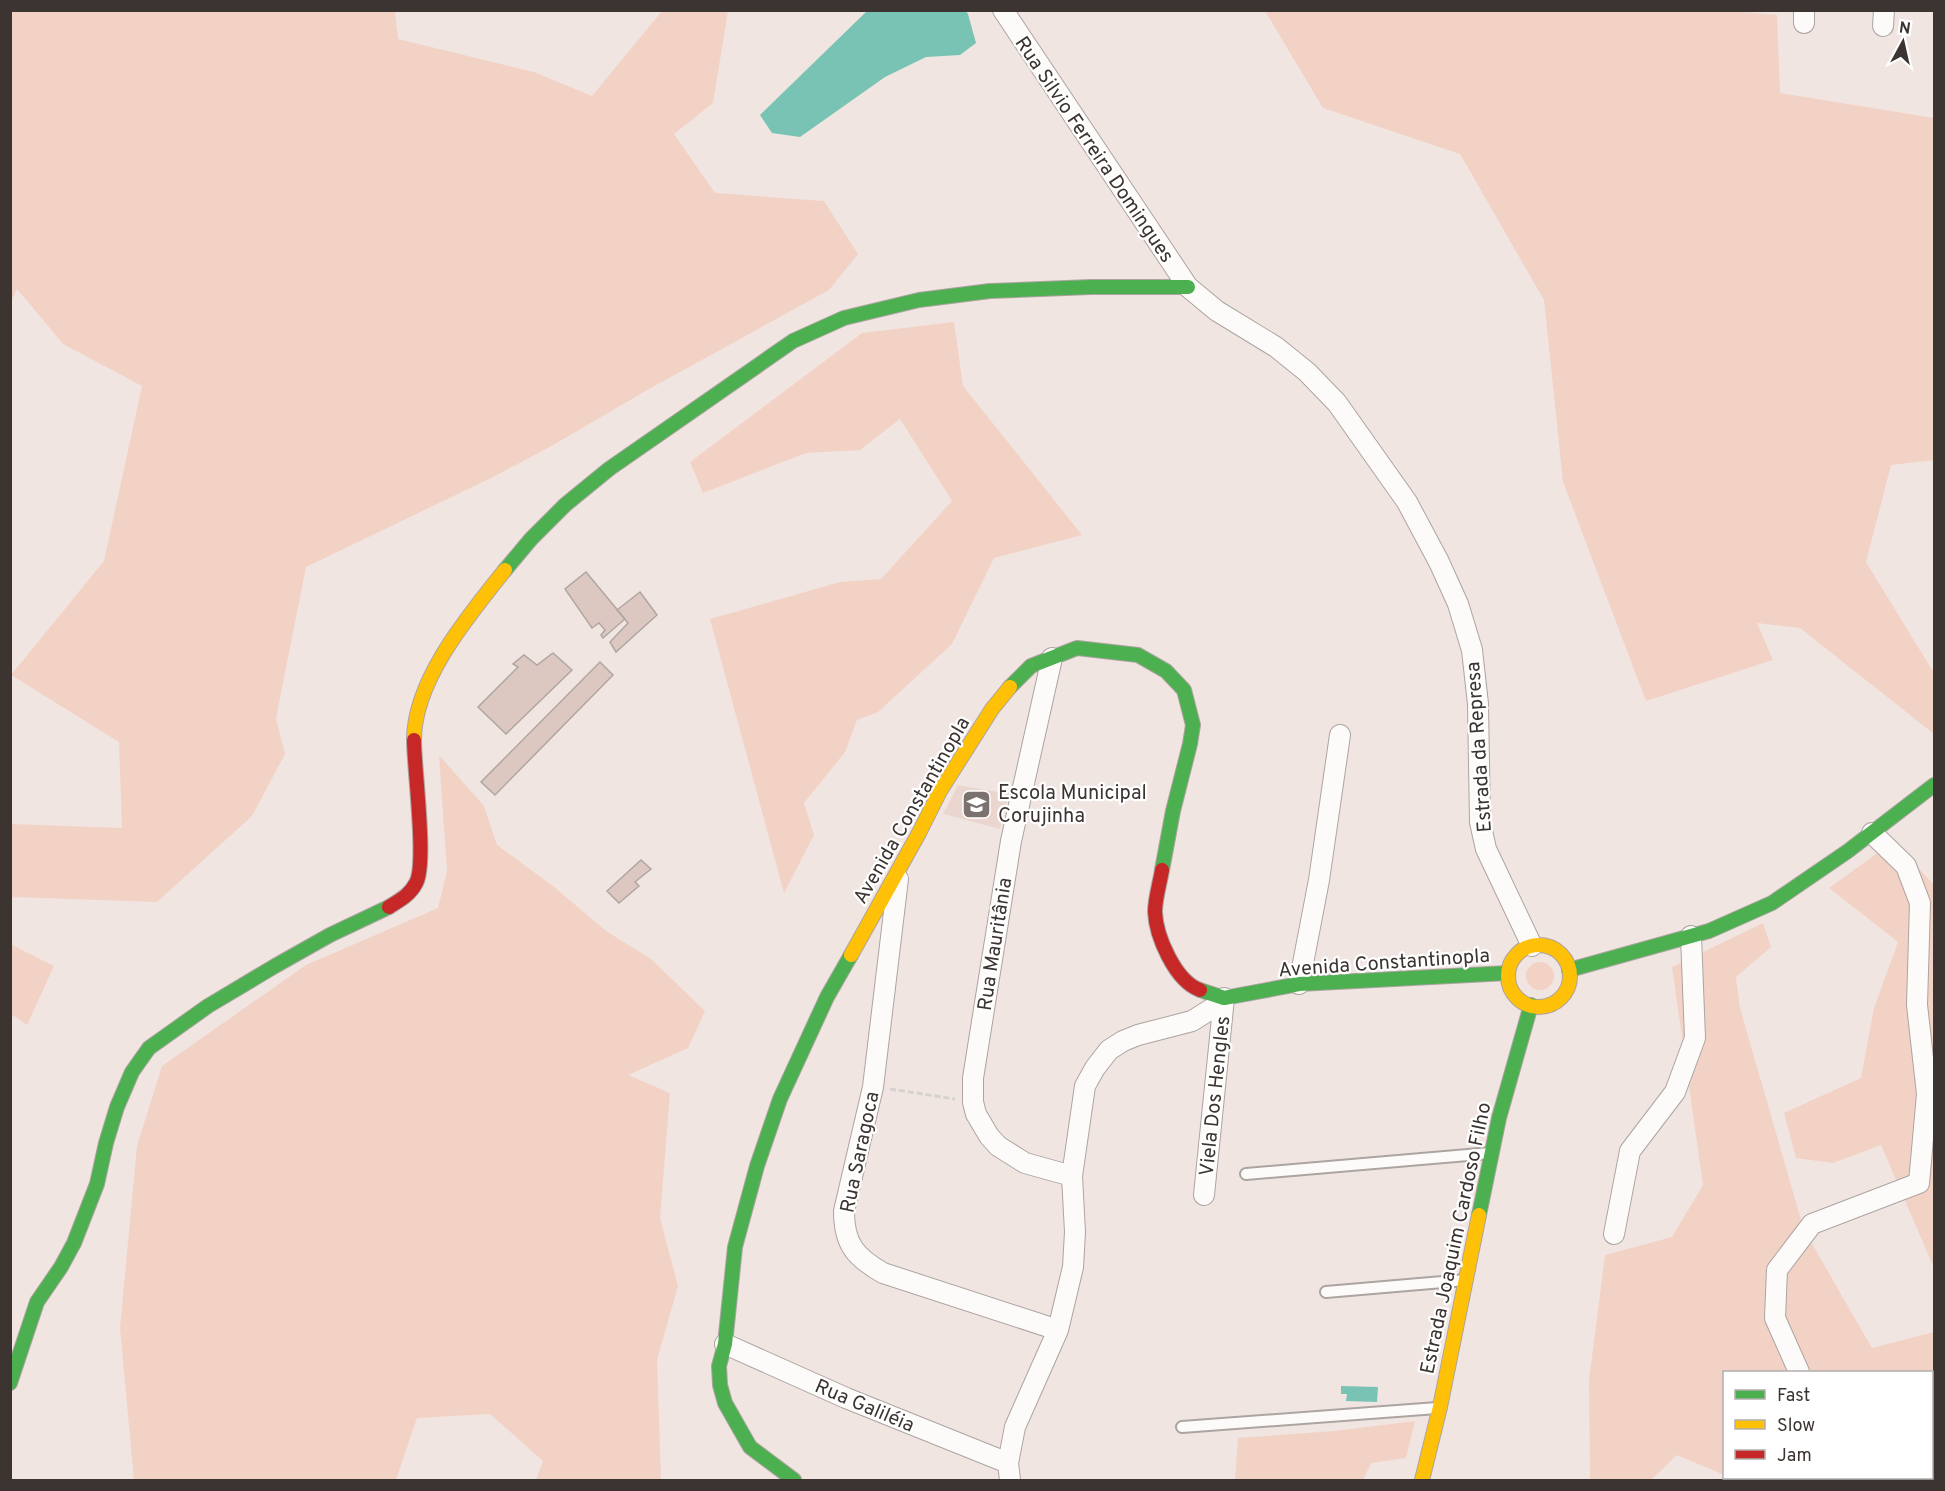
<svg xmlns="http://www.w3.org/2000/svg" width="1945" height="1491" font-family="Overpass,sans-serif">
<style>
.built{fill:#ead6ce}
.green{fill:#f3d2c6}
.water{fill:#78c3b3}
.building{fill:#ddc8c1;stroke:#afa6a3;stroke-width:1.5}
.lines{fill:none;stroke-linecap:round;stroke-linejoin:round}
.lane-casing{stroke:#aca4a1;stroke-width:14}
.street-casing{stroke:#aca4a1;stroke-width:22}
.fast-casing{stroke:#aca4a1;stroke-width:16}
.slow-casing{stroke:#aca4a1;stroke-width:16}
.jam-casing{stroke:#aca4a1;stroke-width:16}
.path{stroke:#d5d1d1;stroke-width:3;stroke-dasharray:6 3;stroke-linecap:butt}
.lane{stroke:#fdfbfa;stroke-width:10}
.street{stroke:#fdfbfa;stroke-width:20}
.fast{stroke:#4caf50;stroke-width:14}
.slow{stroke:#ffc107;stroke-width:14}
.jam{stroke:#c62828;stroke-width:14}
.labels{text-anchor:middle;stroke-width:4.5;stroke-linejoin:round;paint-order:stroke}
.street-label{font-size:20px;fill:#3c3431;stroke:#fff}
.poi-label{font-size:20px;fill:#3c3431;stroke:#fff;text-anchor:start}
</style>
<rect width="100%" height="100%" fill="#f0e5e1"/>
<!-- built -->
<path class="built" d="M958 785 1009 794 1000 829 943 814Z"/>
<!-- green -->
<path class="green" d="M11 10 395 11 398 39 534 72 592 96 662 11H728L713 103 674 134 715 193 824 201 858 254 829 290 649 389 548 448 489 479 306 567 276 718 285 754 252 816 157 902 13 897 11 902V824L122 828 119 742 11 675 104 561 142 386 63 344 17 289 11 302Z
M1723 10 1777 15 1780 93 1934 118V460L1891 465 1866 562 1934 673V734L1800 628 1757 623 1773 660 1646 701 1563 482 1544 300 1460 154 1323 108 1265 11Z
M954 322 963 386 1082 535 994 558 952 644 878 712 857 720 845 752 804 803 814 835 784 893 710 619 840 582 881 579 952 501 900 419 860 450 806 453 703 493 690 462 862 333Z
M439 755 484 806 497 845 553 886 606 931 651 959 705 1011 688 1048 628 1075 670 1093 660 1218 678 1286 657 1360 661 1480H536L543 1461 490 1414 417 1418 396 1480H134L120 1328 137 1146 162 1066 306 965 438 908 447 871Z
M1894 841 1934 885V1268L1881 1145 1833 1163 1796 1158 1784 1113 1861 1078 1874 1008 1898 942 1829 888Z
M1763 923 1771 947 1736 977 1740 1008 1804 1230 1872 1348 1934 1332V1480H1737L1730 1478H1932V1372H1724V1475L1677 1455 1651 1480H1590L1589 1380 1605 1255 1672 1237 1703 1185 1672 967Z
M10 944 54 966 27 1025 11 1014Z
M1526 976a14 14 0 1 1 28 0a14 14 0 1 1-28 0Z
M1415 1421 1406 1458 1371 1463 1363 1480H1235L1238 1438 1334 1431Z"/>
<!-- water -->
<path class="water" d="M965 10 968 14 976 43 960 55 926 57 885 77 800 137 772 133 760 115 867 11Z
M1341 1386 1378 1387 1377 1402 1346 1401 1347 1394H1341Z"/>
<!-- building -->
<path class="building" d="M586 572 625 619 603 638 601 635 605 630 599 623 592 628 565 589Z
M640 592 657 615 616 652 610 642 628 623 617 610Z
M553 653 572 670 506 734 478 707 518 667 513 664 524 655 537 665Z
M600 662 613 675 495 795 481 782Z
M641 860 651 869 635 882 639 886 619 903 607 891Z"/>
<g class="lines">
<defs>
<path id="lane" d="M1246 1174 1491 1153
M1326 1292 1466 1280
M1182 1427 1437 1408"/>
<path id="street" d="M1003 10 1188 287 1217 311 1276 347 1307 372 1337 403 1407 502 1439 562 1458 604 1472 650 1478 704 1480 822 1486 849 1532 946
M1804 10V23
M1883 26 1884 10
M1052 658 1011 841 973 1078V1102L976 1114 989 1136 998 1146 1025 1163 1072 1176
M898 879 873 1087 844 1211C844 1244 855 1257 883 1273L1058 1330
M1299 984 1319 880 1340 735
M1204 1195 1224 998
M1614 1234 1630 1151 1675 1092 1695 1038 1691 936
M725 1344 846 1398 1008 1463
M1799 1372 1775 1318 1777 1270 1812 1224 1919 1183 1927 1094 1917 1005 1920 903 1906 866 1872 833
M1916 1478 1920 1480 1923 1478
M1010 1480 1008 1463 1015 1427 1058 1330 1073 1267 1075 1232 1072 1176 1085 1086 1095 1068 1109 1050 1123 1041 1138 1035 1192 1021 1224 1001"/>
<path id="fast" d="M505 570 531 539 565 505 609 469 793 341 844 318 919 300 990 291 1091 287H1188
M1010 687 1031 666 1077 648 1138 655 1166 671 1184 690 1193 725 1190 744 1173 811 1162 870
M1569 970 1709 931 1772 903 1848 851 1934 785
M1200 990 1224 998 1299 984 1508 973
M1479 1215 1499 1118 1531 1005
M10 1383 37 1302 61 1267 74 1243 97 1184 106 1143 117 1107 132 1072 149 1048 208 1006 275 966 330 935 389 907
M794 1480 750 1447 725 1403 720 1385 719 1366 725 1344 735 1247 757 1166 780 1099 827 997 851 955"/>
<path id="slow" d="M414 740C414 680 469 615 505 570
M1508 976a31 31 0 1 1 62 0a31 31 0 1 1-62 0Z
M851 955 919 833 940 791 992 709 1010 687
M1422 1480 1440 1407 1479 1215"/>
<path id="jam" d="M1162 870C1160 883 1155 898 1155 912 1156 936 1175 981 1200 990
M389 907C400 900 410 895 416 883 427 864 414 768 414 740"/>
</defs>
<!-- lane casing -->
<use href="#lane" class="lane-casing"/>
<!-- street casing -->
<use href="#street" class="street-casing"/>
<!-- fast casing -->
<use href="#fast" class="fast-casing"/>
<!-- slow casing -->
<use href="#slow" class="slow-casing"/>
<!-- jam casing -->
<use href="#jam" class="jam-casing"/>
<!-- path -->
<path class="path" d="M890 1089 955 1099"/>
<!-- lane -->
<use href="#lane" class="lane"/>
<!-- street -->
<use href="#street" class="street"/>
<!-- fast -->
<use href="#fast" class="fast"/>
<!-- slow -->
<use href="#slow" class="slow"/>
<!-- jam -->
<use href="#jam" class="jam"/>
</g>
<!-- icons -->
<defs>
<symbol id="school-square" viewBox="-11 -11 22 22"><rect x="-9" y="-9" width="18" height="18" rx="4" fill="#7b726f" stroke="#fff"/><path d="M0-5L7-2L0 1L-7-2ZM-4 1L0 2.5L4 1V4Q0 6-4 4Z" fill="#fff"/></symbol>
</defs>
<g fill-rule="evenodd">
<use href="#school-square" x="960" y="788" width="33" height="33"/>
</g>
<g class="labels">
<!-- street labels -->
<g class="street-label">
<text transform="translate(1095 149) rotate(56)" y="7">Rua Silvio Ferreira Domingues</text>
<text transform="translate(1478 747) rotate(-94)" y="7">Estrada da Represa</text>
<text transform="translate(911 810) rotate(-60)" y="7">Avenida Constantinopla</text>
<text transform="translate(994 944) rotate(-81)" y="7">Rua Mauritânia</text>
<text transform="translate(1384 962) rotate(-4)" y="7">Avenida Constantinopla</text>
<text transform="translate(1214 1096) rotate(-84)" y="7">Viela Dos Hengles</text>
<text transform="translate(859 1152) rotate(-78)" y="7">Rua Saragoca</text>
<text transform="translate(1455 1238) rotate(-78)" y="7">Estrada Joaquim Cardoso Filho</text>
<text transform="translate(865 1405) rotate(23)" y="7">Rua Galiléia</text>
</g>
<!-- poi labels -->
<g class="poi-label">
<text x="998" y="799">Escola Municipal<tspan x="998" dy="23">Corujinha</tspan></text>
</g>
</g>
<!-- border -->
<rect width="1945" height="1491" fill="none" stroke="#3c3431" stroke-width="24"/>
<!-- legend -->
<rect x="1723" y="1371" width="210" height="108" fill="#ffffff" stroke="#b1aead" stroke-width="1.5"/>
<rect x="1735" y="1390" width="30" height="9" fill="#4caf50" stroke="#b1aead" stroke-width="1.5"/>
<text x="1777" y="1401" font-size="18" fill="#3c3431">Fast</text>
<rect x="1735" y="1420" width="30" height="9" fill="#ffc107" stroke="#b1aead" stroke-width="1.5"/>
<text x="1777" y="1431" font-size="18" fill="#3c3431">Slow</text>
<rect x="1735" y="1450" width="30" height="9" fill="#c62828" stroke="#b1aead" stroke-width="1.5"/>
<text x="1777" y="1461" font-size="18" fill="#3c3431">Jam</text>
<!-- north arrow -->
<g transform="translate(1903 42) rotate(8)" stroke="#ffffff" stroke-width="4.5" paint-order="stroke">
<path d="M0-4.5L10 22L0 15L-10 22Z" fill="#3c3431"/>
<text y="-9" font-size="16" font-weight="bold" text-anchor="middle" fill="#3c3431">N</text>
</g>
</svg>
